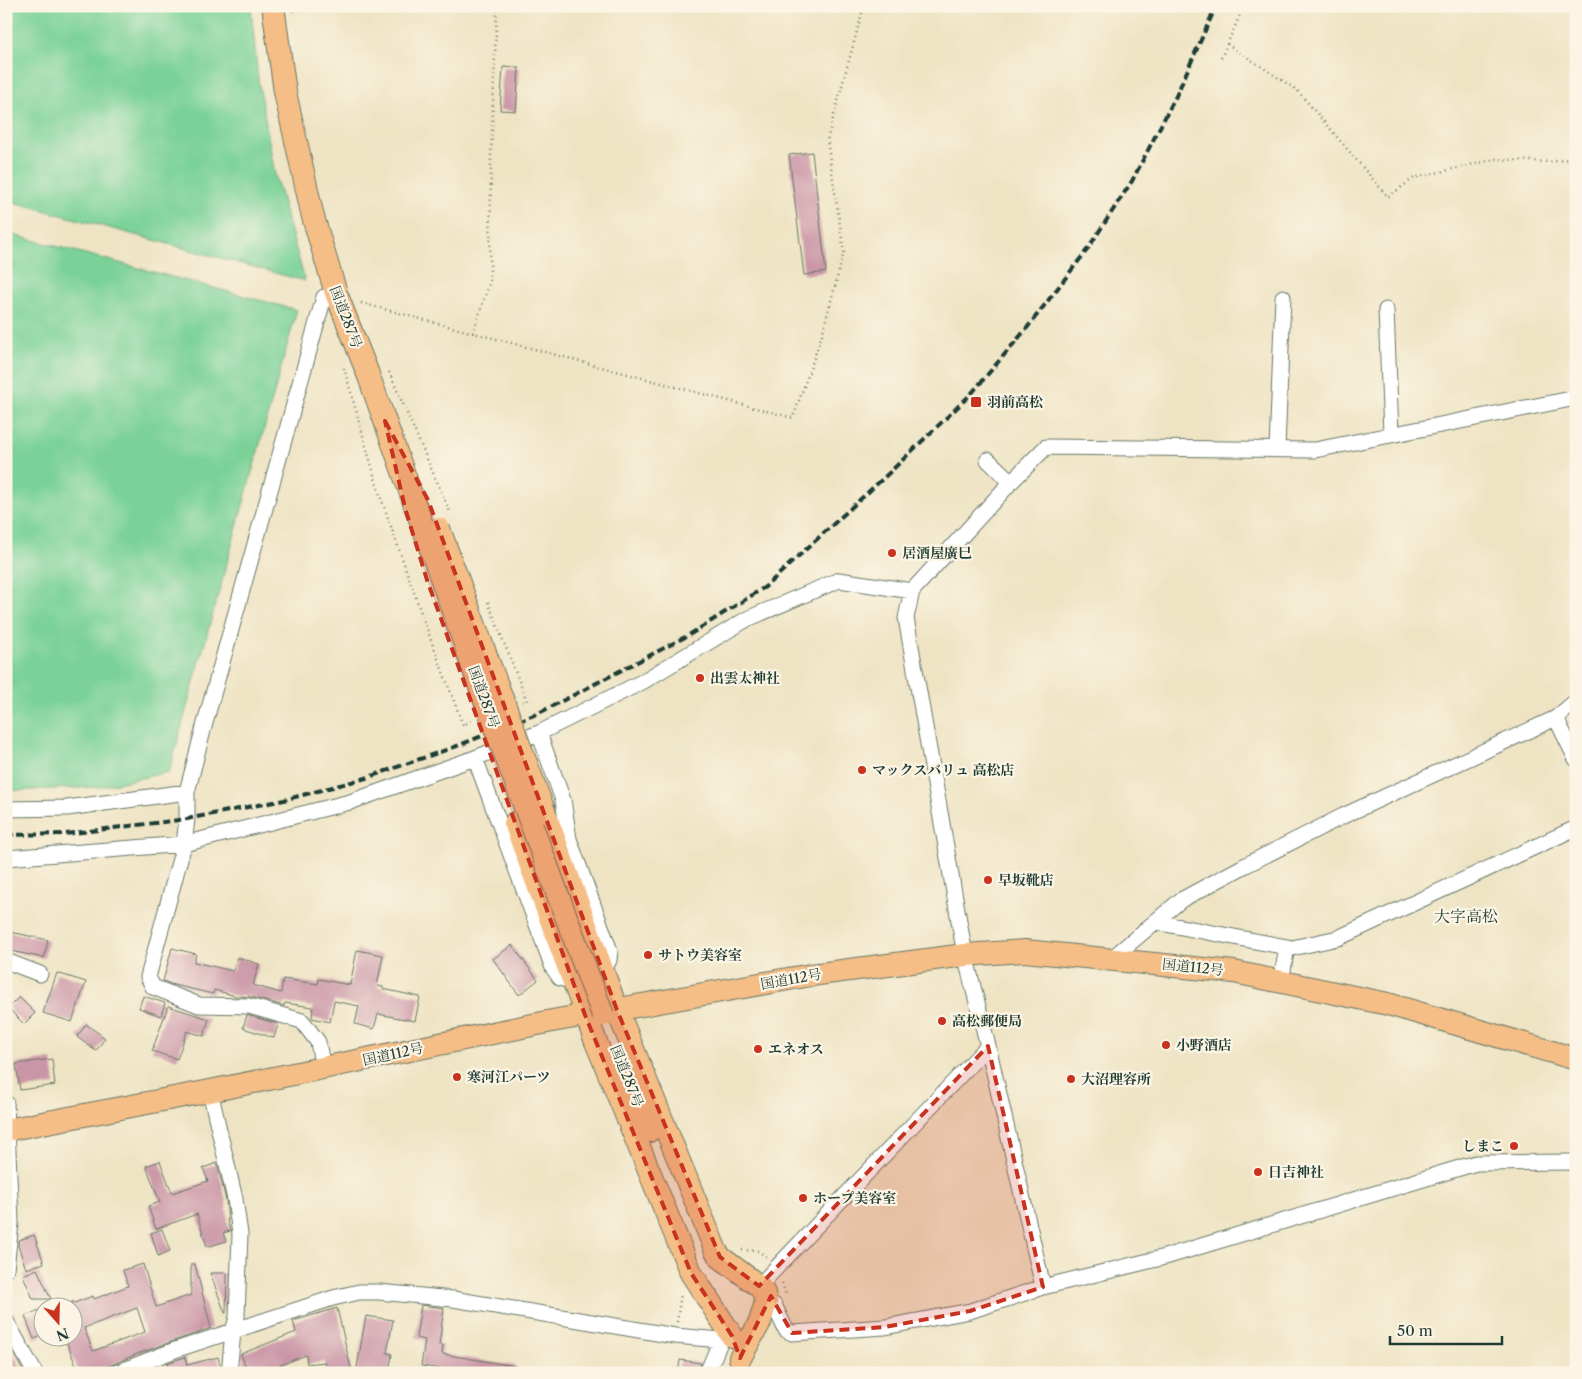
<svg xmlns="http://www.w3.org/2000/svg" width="1582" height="1379" font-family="'Libre Caslon Text','Noto Serif JP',serif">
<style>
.green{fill:#7ad298;stroke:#4c8866}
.building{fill:#ca96a7;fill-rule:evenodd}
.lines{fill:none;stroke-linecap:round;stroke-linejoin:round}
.minor-casing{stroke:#677766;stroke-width:17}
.highway-casing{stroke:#677766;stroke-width:24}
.path{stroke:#677766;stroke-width:2.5;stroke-dasharray:1 4;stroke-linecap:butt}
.minor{stroke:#fff;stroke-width:15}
.highway{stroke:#f5be86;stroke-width:22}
.rail{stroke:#1f3d34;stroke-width:4;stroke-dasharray:8 4;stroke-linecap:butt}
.highway-bridge-casing{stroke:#677766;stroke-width:24;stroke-linecap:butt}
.highway-bridge{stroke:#f5be86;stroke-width:22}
.marked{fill:#c8321e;fill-opacity:0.2;stroke:#c8321e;stroke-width:4;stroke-dasharray:10 6;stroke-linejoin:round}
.poi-dot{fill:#c8321e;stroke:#fcf5e5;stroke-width:2}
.labels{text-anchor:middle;stroke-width:4.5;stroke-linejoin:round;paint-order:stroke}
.street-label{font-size:14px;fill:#1f3d34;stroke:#fcf5e5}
.poi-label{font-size:14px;font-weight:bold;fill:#1f3d34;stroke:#fcf5e5;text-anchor:start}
.quarter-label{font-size:16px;fill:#1f3d34;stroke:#fcf5e5}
</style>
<rect width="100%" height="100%" fill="#fcf5e5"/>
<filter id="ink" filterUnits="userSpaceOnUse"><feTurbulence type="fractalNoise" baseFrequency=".02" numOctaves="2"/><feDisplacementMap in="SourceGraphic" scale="10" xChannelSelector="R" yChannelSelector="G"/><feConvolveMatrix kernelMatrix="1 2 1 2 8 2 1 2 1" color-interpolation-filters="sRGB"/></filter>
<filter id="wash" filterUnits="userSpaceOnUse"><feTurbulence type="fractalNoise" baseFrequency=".0096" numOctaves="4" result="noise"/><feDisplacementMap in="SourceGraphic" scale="20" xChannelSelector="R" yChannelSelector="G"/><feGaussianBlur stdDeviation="1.12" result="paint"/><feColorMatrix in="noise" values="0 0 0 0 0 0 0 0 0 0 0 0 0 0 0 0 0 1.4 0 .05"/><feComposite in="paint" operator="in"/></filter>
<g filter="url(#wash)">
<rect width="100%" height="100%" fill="#eee4c4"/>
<!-- green -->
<path class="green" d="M6 6H241L251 9 258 79 275 175 305 281 6 200Z
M6 233 297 310 169 772 99 787 6 791Z"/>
<g id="blocks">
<!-- building -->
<path class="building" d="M503 67 519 68 516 111 500 110Z
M812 152 826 272 804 275 789 155Z
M6 931 48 940 44 958 6 950Z
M512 945 538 980 519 995 493 959Z
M172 948 196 954 194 962 233 971 237 957 259 964 253 985 281 993 283 979 318 984 319 979 350 985 357 950 383 955 377 986 383 987V989L420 997 415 1021 378 1014 374 1029 355 1024 359 1006 334 1001 330 1022 312 1018 313 1007 285 1003 284 1006 252 997 236 996 214 990 213 994 174 985 163 981Z
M57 973 86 982 72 1022 43 1013Z
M143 996 165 1003 161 1016 139 1008Z
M19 997 35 1013 24 1024 8 1008Z
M168 1006 209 1019 204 1036 187 1031 177 1059 152 1051Z
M247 1015 278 1024 274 1038 243 1028Z
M86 1024 105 1038 96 1051 77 1037Z
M52 1059 55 1085 20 1090 16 1064Z
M160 1161 172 1193 208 1181 203 1168 217 1163 226 1201 228 1220H227L230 1231 223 1233 226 1241 207 1247 197 1214 156 1229 148 1206 160 1202 146 1166Z
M162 1229 170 1251 158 1256 151 1233Z
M34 1235 44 1263 26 1269 18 1245 19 1240Z
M143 1264 156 1307 191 1295V1264H195L211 1328 137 1354 92 1373H79L64 1336H72V1301L74 1303 93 1296 94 1299 128 1286 123 1270ZM137 1308 145 1332 93 1351 84 1328Z
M37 1269 51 1299H33L23 1275Z
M210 1273H227L226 1313H225Z
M421 1305 444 1308 439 1345H443L442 1354 515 1366V1373H448L449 1370 421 1366 425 1340 416 1338Z
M337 1308 352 1373 325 1371V1362L307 1364 306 1355 260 1373H248L241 1354 296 1332 293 1321Z
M42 1309V1336L34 1339 25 1316Z
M366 1316 393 1320 387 1353 392 1354 389 1373H356Z
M12 1351 24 1373H10L6 1366V1354Z
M185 1357 187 1365 218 1357 220 1365V1373H169L167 1363Z
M680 1360 701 1363 698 1373H678Z"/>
</g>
</g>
<g filter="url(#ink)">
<use href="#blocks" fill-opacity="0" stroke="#677766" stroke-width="1"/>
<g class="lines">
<defs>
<path id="minor" d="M1386 310 1391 434
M1277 449 1283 297
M988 460 1011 482
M1556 718 1576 759
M539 733 563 800 569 839 610 951 609 960 604 971
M475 758 553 968 560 978 574 982
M6 809 67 808 187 792
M6 858 184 844 350 802 475 758 539 733 642 682 747 619 839 580 912 591
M1155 922 1292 948 1338 938 1576 828
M1111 959 1181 900 1246 865 1343 816 1556 718 1576 701
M6 961 40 974
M1281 982 1287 947
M988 1046 1043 1287
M323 1069 318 1042 302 1021 249 1006 199 1005 153 987 148 977 184 844 187 819V792L205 723 324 297 336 293
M210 1091 235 1199 240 1234 237 1317 233 1332 229 1373
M6 1103 11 1223 6 1269
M759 1286 988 1046 965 955 906 618 912 591 1011 482 1046 447 1315 450 1576 398
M766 1302 774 1305 786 1330 792 1333 885 1327 970 1311 1043 1287 1165 1257 1476 1163 1576 1162
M6 1321 35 1373
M116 1373 175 1350 333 1298 359 1292H379L453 1299 675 1336 721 1340
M707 1373 721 1340 728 1337"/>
<path id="highway" d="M273 6 285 92 313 217 336 293 368 374 415 505
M544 811 617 1010 716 1251 720 1257 759 1286 764 1293 766 1302 760 1322 740 1358
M515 823 596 1042 691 1273 732 1336
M622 1063 649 1131
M6 1130 210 1091 552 1021 811 975 965 955 1025 951 1234 972 1388 1004 1576 1059"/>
</defs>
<!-- minor casing -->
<use href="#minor" class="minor-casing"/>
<!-- highway casing -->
<use href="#highway" class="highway-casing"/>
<!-- path -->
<path class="path" d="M292 11 313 6
M1227 44 1297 90 1388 197 1414 178 1496 159 1550 162 1576 158
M1221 58 1244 6
M361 303 793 418 822 335 844 252 827 140 864 6
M473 333 490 281 491 156 497 6
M344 368 379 492 425 624 463 725 472 721
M389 372 451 514
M488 602 527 701 522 702
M742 1250 758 1251 767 1257
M782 1283 787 1297
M677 1322 681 1293
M758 1366 760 1373"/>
<!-- minor -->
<use href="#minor" class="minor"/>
<!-- highway -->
<use href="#highway" class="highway"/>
<!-- rail -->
<path class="rail" d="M6 835 65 834 187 819 284 800 366 778 457 746 539 713 689 635 765 587 890 472 971 394 1027 328 1087 250 1132 181 1176 96 1216 6"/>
<defs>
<path id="highway-bridge" d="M415 505 488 709 603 1015
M439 529 544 811"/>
</defs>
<!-- highway-bridge casing -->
<use href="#highway-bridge" class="highway-bridge-casing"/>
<!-- highway-bridge -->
<use href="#highway-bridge" class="highway-bridge"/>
</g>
</g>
<!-- marked area -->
<path class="marked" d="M385 421 428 500 617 1010 720 1257 759 1286 988 1046 1043 1287 970 1311 885 1327 792 1333 771 1296 740 1358 732 1336 691 1273 585 1015 427 580 405 508Z"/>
<!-- markers -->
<g class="poi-dot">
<rect x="970" y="396" width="12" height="12" rx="2.5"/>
<circle cx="892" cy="553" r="5"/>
<circle cx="700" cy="678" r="5"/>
<circle cx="862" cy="770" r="5"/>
<circle cx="988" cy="880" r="5"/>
<circle cx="648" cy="955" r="5"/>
<circle cx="942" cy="1021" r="5"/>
<circle cx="1166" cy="1045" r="5"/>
<circle cx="758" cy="1049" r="5"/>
<circle cx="457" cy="1077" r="5"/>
<circle cx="1071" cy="1079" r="5"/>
<circle cx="1514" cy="1146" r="5"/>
<circle cx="1258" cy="1172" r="5"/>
<circle cx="803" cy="1198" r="5"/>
</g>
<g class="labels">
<!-- street labels -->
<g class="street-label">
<text transform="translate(346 317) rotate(69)" y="5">国道287号</text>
<text transform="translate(484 697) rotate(70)" y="5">国道287号</text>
<text transform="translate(1193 967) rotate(6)" y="5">国道112号</text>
<text transform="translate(791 979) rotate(-10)" y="5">国道112号</text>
<text transform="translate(393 1054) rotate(-12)" y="5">国道112号</text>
<text transform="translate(627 1076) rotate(68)" y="5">国道287号</text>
</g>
<!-- poi labels -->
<g class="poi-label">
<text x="987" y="407">羽前高松</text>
<text x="902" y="558">居酒屋廣巳</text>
<text x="710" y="683">出雲太神社</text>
<text x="872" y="775">マックスバリュ 高松店</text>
<text x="998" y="885">早坂靴店</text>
<text x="658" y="960">サトウ美容室</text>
<text x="952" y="1026">高松郵便局</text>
<text x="1176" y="1050">小野酒店</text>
<text x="768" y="1054">エネオス</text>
<text x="467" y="1082">寒河江パーツ</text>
<text x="1081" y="1084">大沼理容所</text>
<text x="1504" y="1151" text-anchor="end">しまこ</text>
<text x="1268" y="1177">日吉神社</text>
<text x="813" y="1203">ホープ美容室</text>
</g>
<!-- quarter labels -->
<g class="quarter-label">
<text x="1466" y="922">大字高松</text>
</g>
</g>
<!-- margin -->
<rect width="1582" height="1379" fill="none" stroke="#fcf5e5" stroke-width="25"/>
<!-- north arrow -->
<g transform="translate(58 1322) rotate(160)"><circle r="24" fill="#fcf5e5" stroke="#a4ab9e"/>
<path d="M0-4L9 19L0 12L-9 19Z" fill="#c8321e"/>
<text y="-8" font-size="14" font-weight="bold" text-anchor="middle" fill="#1f3d34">N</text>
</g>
<!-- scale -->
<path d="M1390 1336v8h112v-8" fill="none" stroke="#1f3d34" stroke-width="2.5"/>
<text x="1397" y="1336" font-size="15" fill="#1f3d34" stroke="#fcf5e5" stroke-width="4" paint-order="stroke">50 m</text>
</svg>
